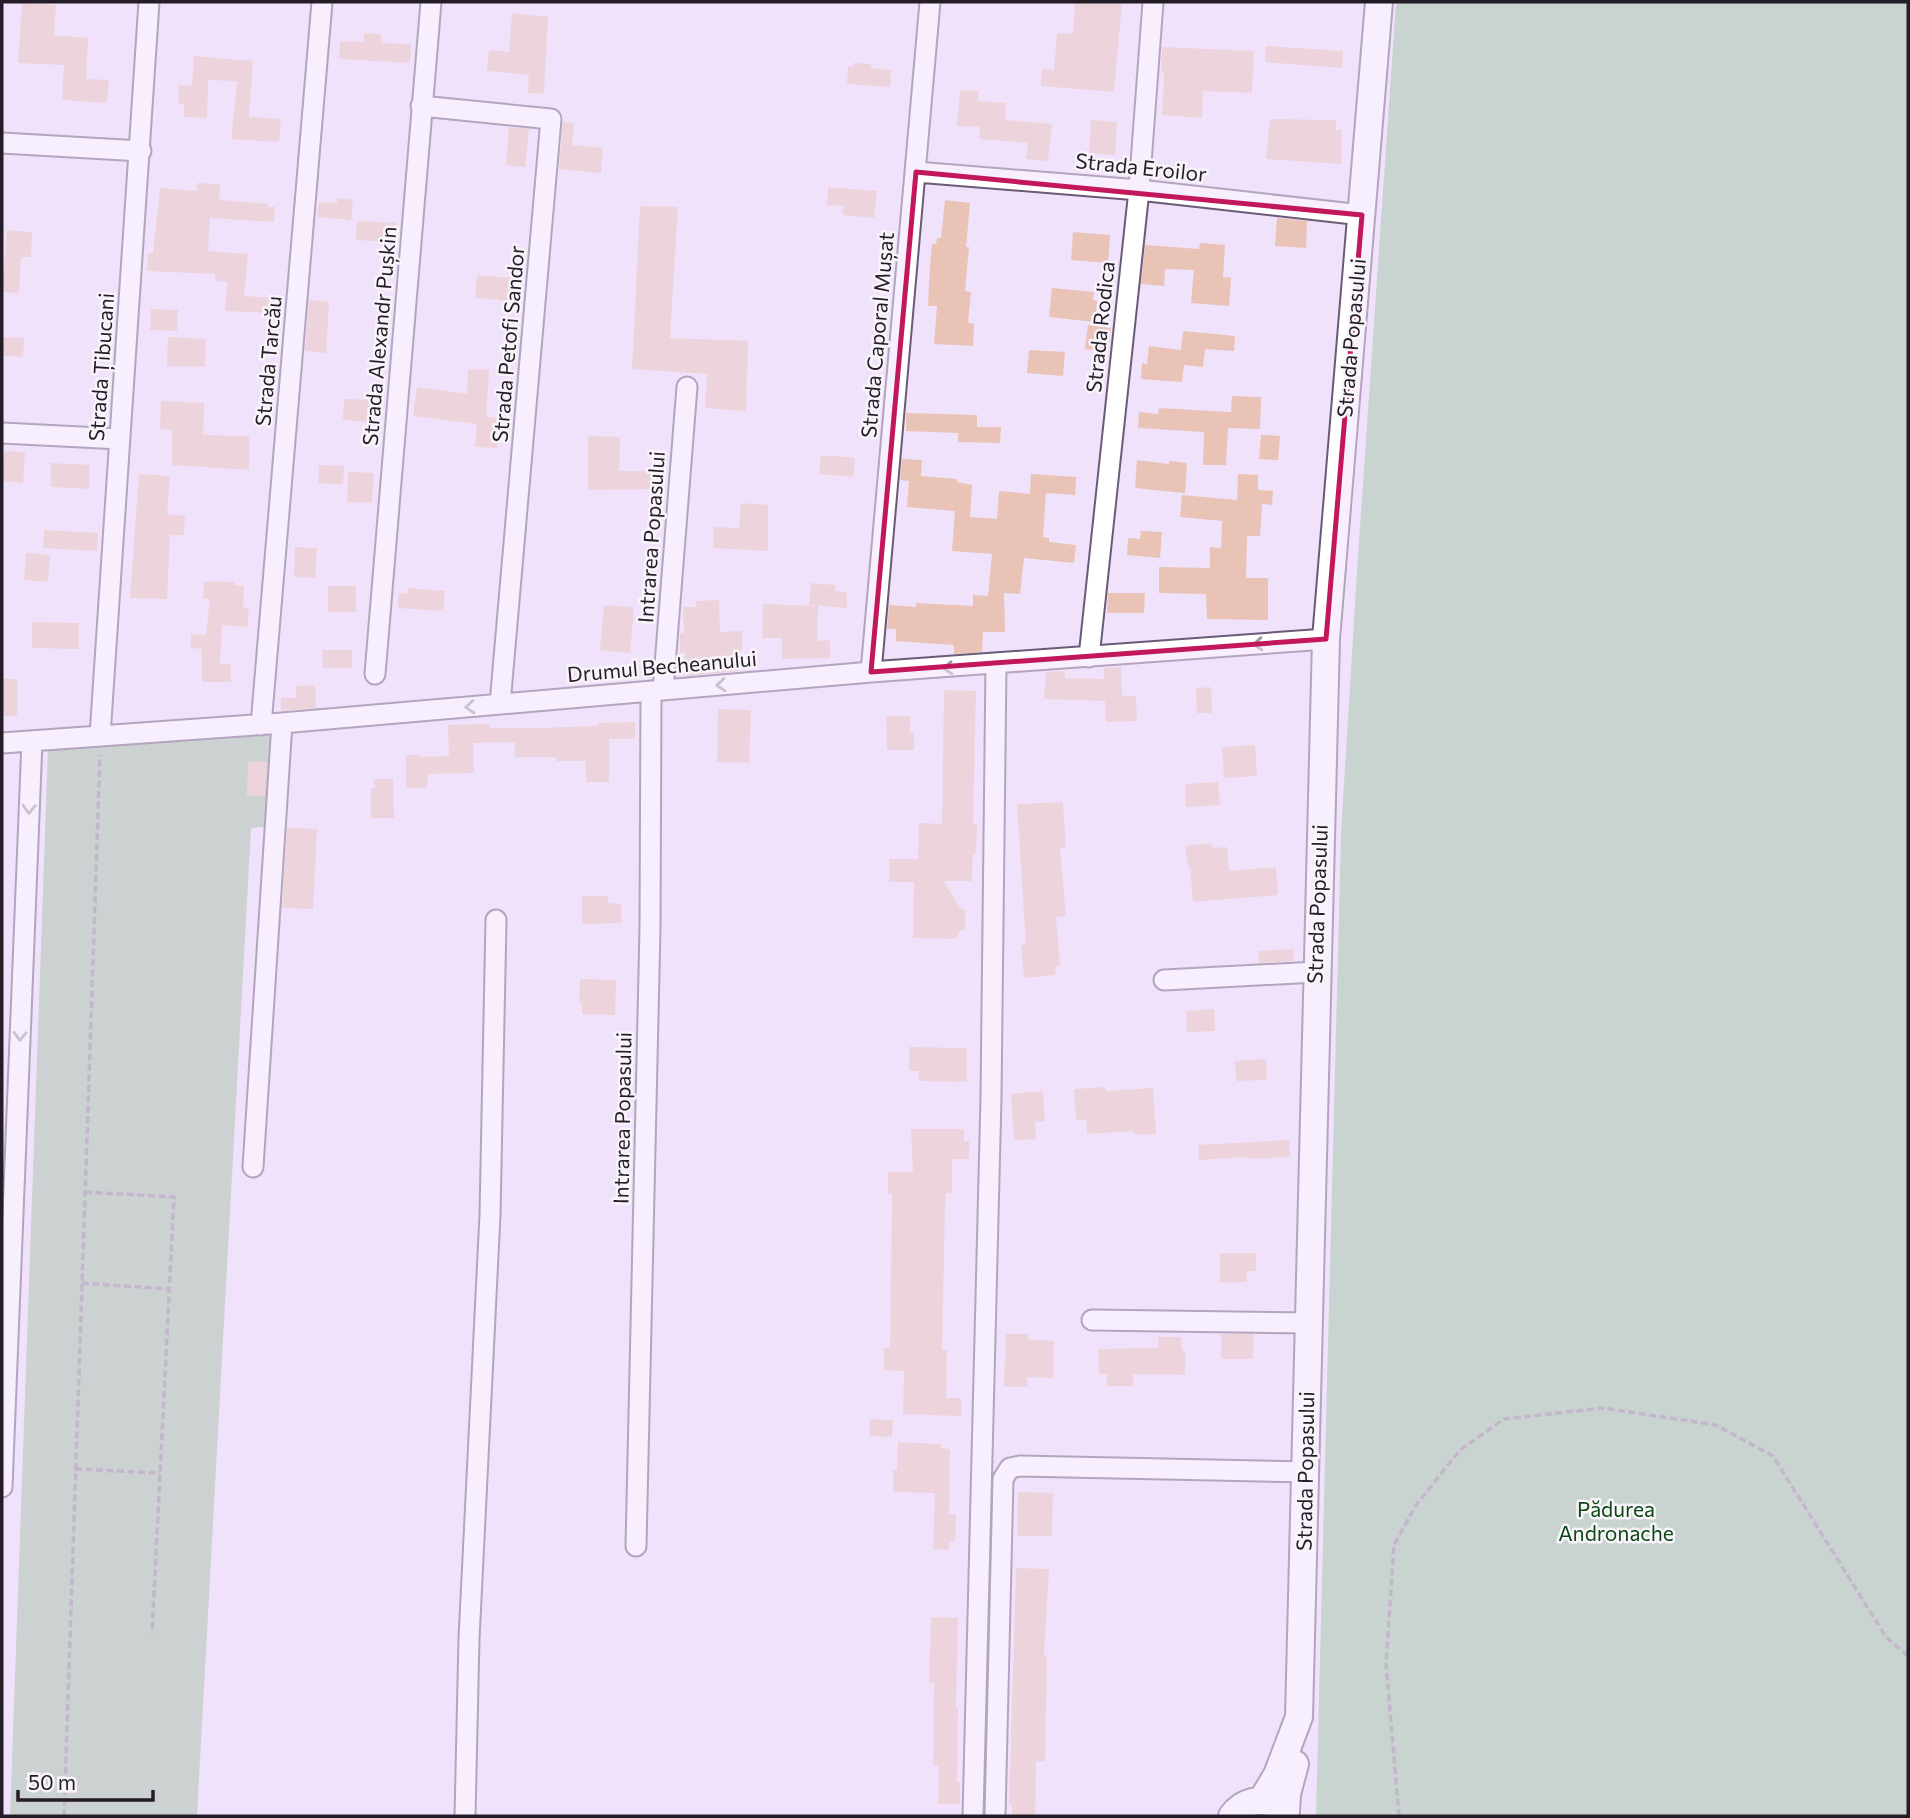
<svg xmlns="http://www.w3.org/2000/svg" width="1910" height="1818" font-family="Commissioner,sans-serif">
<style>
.green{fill:#a1bea0}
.forest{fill:#9ac29a}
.building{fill:#e9c3b5}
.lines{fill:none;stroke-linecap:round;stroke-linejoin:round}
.street-casing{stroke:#6b5a75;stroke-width:23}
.secondary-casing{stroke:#6b5a75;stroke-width:30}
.path{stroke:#8d8294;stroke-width:3.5;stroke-dasharray:7 3.5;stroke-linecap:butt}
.street{stroke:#fff;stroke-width:19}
.secondary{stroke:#fff;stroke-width:26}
.oneway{stroke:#9c999e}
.marked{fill:none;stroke:#c2185b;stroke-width:5;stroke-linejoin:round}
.labels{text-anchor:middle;stroke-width:5;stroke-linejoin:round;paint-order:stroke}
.street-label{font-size:21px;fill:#241d28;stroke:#f8f4fa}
.park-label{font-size:21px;fill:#0b4713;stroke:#f8f4fa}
</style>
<rect width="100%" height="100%" fill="#f1e2fb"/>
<!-- green -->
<path class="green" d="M281 726 273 826 251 828 197 1816H10L48 749Z"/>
<!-- forest -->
<path class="forest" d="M1396 2H1908V1816H1316L1341 834 1357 571Z"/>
<!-- building -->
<path class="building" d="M1075 2H1122L1114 92 1041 86 1042 69 1054 70 1057 33 1073 34Z
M22 3 56 5 54 35 88 38 86 79 109 80 107 103 62 100 64 65 18 63Z
M512 13 548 17 544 94 528 93 529 75 487 71 489 50 509 52Z
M364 33 381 34V43L411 44 410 63 339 59 340 41 364 42Z
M1266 46 1343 51 1342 68 1265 62Z
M1162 47 1254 51 1252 93 1203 91 1202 118 1162 115 1164 73H1161Z
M194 56 253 61 249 117 281 119 279 142 231 139 237 81 208 80 207 118 184 117V104H178L179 85 192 86Z
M853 63 871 64V68L891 70 890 87 847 84 848 67H853Z
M960 90 979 91 978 101 1006 103 1005 120 1052 124 1048 161 1026 159 1028 143 979 139 980 127 957 126Z
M1270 119 1336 120V130H1342L1341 164 1266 159Z
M1091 120 1117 122 1115 155 1089 153Z
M563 122 574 123 572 145 603 148 601 173 559 169Z
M509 127 529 129 525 167 506 165Z
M197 183 220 184 219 200 268 204 267 207H275L274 222 210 218 208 251 248 254 244 296 274 298 273 313 225 311 227 282 215 281V274L147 271 148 253H153L160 188 197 191Z
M828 187 877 191 874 218 843 215V206L827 205Z
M337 198 353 200 351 220 317 217 319 202 337 203Z
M945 200 970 203 966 247H969L965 291 971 292 968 323 974 324 973 346 934 344 937 306H928L930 266 932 244H936L937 238H941Z
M640 206 678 207 670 338 748 341 746 411 705 408 707 374 632 369Z
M1277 218 1307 221 1306 248 1275 246Z
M357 221 396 223 395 242 356 240Z
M7 230 32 232 31 257H21L19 293 2 292V268H4Z
M1073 232 1110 235 1108 263 1071 260Z
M1200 243 1225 245 1223 277 1231 278 1229 306 1191 303 1194 270 1165 269 1164 286 1141 284 1145 245 1199 249Z
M477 275 513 278 511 301 475 298Z
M1052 288 1094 292 1093 300 1097 301 1095 322 1049 317Z
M309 300 329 302 326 353 305 351Z
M151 309 178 310 177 331 150 330Z
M1088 325 1111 328 1108 351 1085 349Z
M1183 331 1235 336 1234 351 1205 349 1203 367 1184 365 1182 382 1141 379 1142 363 1147 364 1149 346 1181 350Z
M2 337 24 338 23 357 2 356Z
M168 337 206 339 205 367 167 366Z
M1029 350 1065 352 1063 376 1027 373Z
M468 369 489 370 486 417 499 418 497 448 475 447 477 424 413 416 417 387 467 394Z
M1232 396 1261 397 1260 429 1228 428 1226 465H1203L1204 432 1138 428 1139 412 1158 414 1159 408 1231 412Z
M344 399 374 400 373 422 343 420Z
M161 401 204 403 203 435 249 436V470L172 465V430L160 429Z
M906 413 977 415V427H1001L1000 443 958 442V433L906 431Z
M1261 435 1280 436 1278 460 1259 459Z
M588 436 620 437 619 471H654V489L588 490Z
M4 451 25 452 23 483 2 481Z
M821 455 855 458 853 477 819 474Z
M902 459 922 460 921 476 957 479V482L972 485 970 517 997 519 999 491 1030 494 1031 474 1076 477 1075 495 1046 493 1043 537 1049 538V542L1076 545 1074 563 1024 558 1020 594 1004 593 1005 632H983L982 652 954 654V645L896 641V629H887L889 605 916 607V603L973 606V595L988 596 992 554 952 551 955 511 907 507 909 481 900 480Z
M1137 460 1169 464V461L1187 463 1185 493 1135 488Z
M51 463 90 465 89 489 51 487Z
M319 465 344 466 343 484 318 483Z
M348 472 374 473 372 503 347 502Z
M139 474 170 476 167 514 185 516 184 535H170L167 599 130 598Z
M1238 474 1258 475V490L1273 491 1272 505 1262 504 1260 536H1247L1246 578H1268V620L1207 619 1206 594 1159 593V567L1210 568V547L1221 548 1222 521 1180 517 1182 495 1237 500Z
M741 503 768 505V551L713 548 714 527 739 528Z
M44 530 98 533 97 551 43 548Z
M1141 531 1162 532 1160 558 1127 555 1128 538 1140 539Z
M295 547 317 548 315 578 294 577Z
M26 553 50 555 48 582 24 580Z
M204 581 234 582V585L244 586 243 608H249L247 627 222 625 220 664H231V682H202V649L191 648V634L206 635 210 599H203Z
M811 583 835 585V591L847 592V608L809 605Z
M328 586H356V612H328Z
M408 588 445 591 443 611 398 608 399 593 408 594Z
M1108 593H1145L1144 613H1107Z
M719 600 720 632 742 631V651H738L739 671 686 676 685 652 680 653V633H684L683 607H696V601Z
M763 604 818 606 817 641 830 640V658L782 659V638H762Z
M604 605 634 607 630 653 600 650Z
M32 622 79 623V649L32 648Z
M322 650H352V668H323Z
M1121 667 1122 696H1136L1137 721 1106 722 1105 701 1044 699 1046 672 1065 671V678L1104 679V668Z
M2 679H17V716H2Z
M315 685 316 708 281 711V698H296V686Z
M1211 687 1212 713H1197L1196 688Z
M944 690 976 691 973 824H977L976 853H973L972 881H943L961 909H965V930H961L955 939 913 938 914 882H889V859H918L919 823 942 824Z
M718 709 751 710 749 763 717 762Z
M886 716H910V733H914V750H887Z
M635 722V739H609V782H586V761H556V757H515V742L473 743 474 773 428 774 427 788H406V755H421V757L449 756 448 725 490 724V728H539L597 726V723Z
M1255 745 1257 776 1224 778 1222 747Z
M248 761 267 762 265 796H247Z
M374 779H393L394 818H371V788H375Z
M1218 782 1220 805 1186 807 1185 784Z
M1063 802 1066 847 1060 848 1066 916 1056 917 1060 965 1055 966 1056 975 1024 978 1021 945H1026L1017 804Z
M287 828 317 829 313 909 282 908Z
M1211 843 1212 848 1227 847 1229 871 1276 867 1278 895 1193 902 1190 866H1188L1185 846Z
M582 896H608V903L621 904V923L582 924Z
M1293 949 1294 961 1259 963 1258 951Z
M580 979 616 980 615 1015 582 1014V1003H579Z
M1214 1009 1215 1031 1187 1032 1186 1011Z
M909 1047 967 1048V1082L919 1081V1071H909Z
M1266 1059 1267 1080 1236 1081 1235 1061Z
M1105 1087 1106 1091 1153 1088 1156 1134 1135 1135 1134 1131 1087 1134 1086 1120H1076L1074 1089Z
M1043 1091 1045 1121 1035 1122 1036 1139 1014 1140 1011 1094Z
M911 1129H964V1141H969V1159H952V1193H946L945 1208 942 1350H947L946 1398H961V1416L903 1414 904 1371 884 1370V1348H890L892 1193H888V1172H913Z
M1289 1140 1290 1157 1249 1159V1157L1199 1160 1198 1145Z
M1220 1253H1256V1271H1247V1282L1220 1283Z
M1006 1334H1029L1028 1339 1054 1341 1053 1378 1027 1377 1028 1387H1004Z
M1221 1334H1254L1253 1359H1221Z
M1158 1337H1181L1182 1351H1185V1375L1133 1374V1386H1107V1374H1099L1098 1349 1158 1348Z
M870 1419 893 1420 892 1437 869 1436Z
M898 1442 941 1444V1448L950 1449 949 1514 956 1515 955 1541H949V1550L933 1549 935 1493 893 1492V1470H897Z
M1018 1492 1053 1493 1052 1536H1017Z
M1016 1568 1049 1569 1044 1655H1047L1045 1761H1036L1035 1816H1012V1805H1009Z
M931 1617 958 1618 956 1708H958L957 1782H960V1804H938L939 1765H933L934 1683H929Z"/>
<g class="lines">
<defs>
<path id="street" d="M421 106 551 119 500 704
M2 143 141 151
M916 172 1139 190 1362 215
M2 433 120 439
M1089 657 1139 190 1153 2
M871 672 930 2
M375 674 431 2
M663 690 687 387
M261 725 322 2
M100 736 149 2
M2 743 282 723 871 672 1326 639
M1164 980 1316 972
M253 1167 282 723
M1092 1320 1309 1323
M2 1487 32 741
M636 1546 650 928 651 691
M465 1816 469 1639 490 1215 496 920
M973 1816 991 1098 996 664
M995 1816 1003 1479 1010 1468 1020 1466 1307 1472"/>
<path id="secondary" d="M1262 1800 1277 1775 1299 1717 1326 639 1379 2
M1286 1812 1287 1794 1295 1764
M1232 1816C1243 1801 1261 1797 1278 1805"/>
</defs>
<!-- street casing -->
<use href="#street" class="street-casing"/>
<!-- secondary casing -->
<use href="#secondary" class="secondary-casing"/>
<!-- path -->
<path class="path" d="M85 1192 174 1197 152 1633
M82 1283 169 1289
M75 1469 160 1473
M64 1816 100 755
M1399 1816 1386 1664 1394 1545 1416 1505 1460 1450 1504 1419 1603 1408 1716 1425 1773 1456 1886 1637 1908 1656"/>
<!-- street -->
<use href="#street" class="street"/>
<!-- secondary -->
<use href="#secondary" class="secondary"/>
</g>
<!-- one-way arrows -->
<defs><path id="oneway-chevron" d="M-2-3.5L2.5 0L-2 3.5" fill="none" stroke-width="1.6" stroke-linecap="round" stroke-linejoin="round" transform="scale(1.75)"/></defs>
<g class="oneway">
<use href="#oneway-chevron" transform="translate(1258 644) rotate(176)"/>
<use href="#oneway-chevron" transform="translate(948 668) rotate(176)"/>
<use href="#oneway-chevron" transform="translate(721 685) rotate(175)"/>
<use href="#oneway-chevron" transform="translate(470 707) rotate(175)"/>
<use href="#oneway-chevron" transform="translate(29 809) rotate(92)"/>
<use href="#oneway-chevron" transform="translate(20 1036) rotate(92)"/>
</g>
<!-- marked area -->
<path d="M0 0H1910V1818H0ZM916 172 1362 215 1326 639 871 672Z" fill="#f1e2fb" fill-opacity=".55" fill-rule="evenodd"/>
<path class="marked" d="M916 172 1362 215 1326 639 871 672Z"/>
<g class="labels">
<!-- street labels -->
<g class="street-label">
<text transform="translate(1141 168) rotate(6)" y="7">Strada Eroilor</text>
<text transform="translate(1101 327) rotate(-84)" y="7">Strada Rodica</text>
<text transform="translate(878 335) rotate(-85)" y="7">Strada Caporal Mușat</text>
<text transform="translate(380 336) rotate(-85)" y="7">Strada Alexandr Pușkin</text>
<text transform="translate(1352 338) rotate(-85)" y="7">Strada Popasului</text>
<text transform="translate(509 344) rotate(-85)" y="7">Strada Petofi Sandor</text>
<text transform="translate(269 361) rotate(-85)" y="7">Strada Tarcău</text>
<text transform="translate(102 367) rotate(-86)" y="7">Strada Țibucani</text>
<text transform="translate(652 537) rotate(-86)" y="7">Intrarea Popasului</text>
<text transform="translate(662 667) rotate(-5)" y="7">Drumul Becheanului</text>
<text transform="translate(1318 904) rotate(-88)" y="7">Strada Popasului</text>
<text transform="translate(623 1118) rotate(-89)" y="7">Intrarea Popasului</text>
<text transform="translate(1306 1471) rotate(-89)" y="7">Strada Popasului</text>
</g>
<!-- park labels -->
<g class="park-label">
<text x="1616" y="1517">Pădurea<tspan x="1616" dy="24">Andronache</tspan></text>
</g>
</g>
<!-- border -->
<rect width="1910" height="1818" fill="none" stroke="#241d28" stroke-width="7"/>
<!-- scale -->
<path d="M18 1790v10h135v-10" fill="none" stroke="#241d28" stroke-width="3.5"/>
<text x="28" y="1790" font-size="21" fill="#241d28" stroke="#f8f4fa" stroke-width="5" paint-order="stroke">50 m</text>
</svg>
